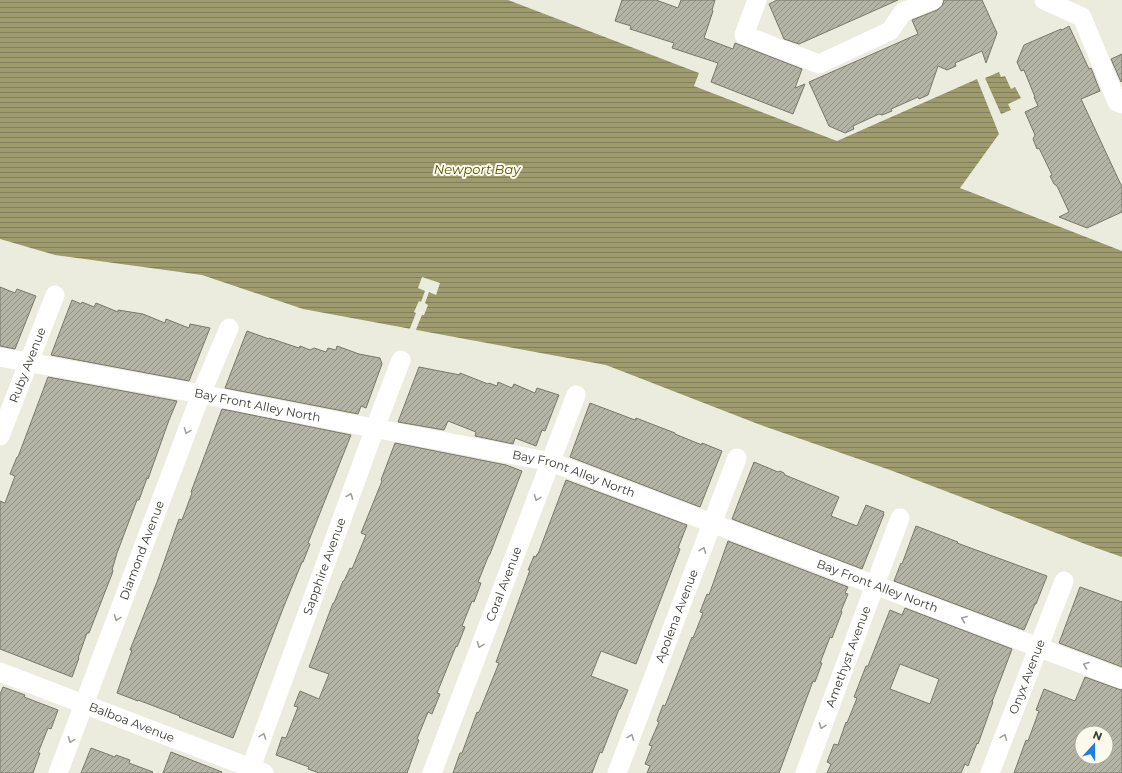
<svg xmlns="http://www.w3.org/2000/svg" width="1122" height="773" font-family="Montserrat,sans-serif">
<style>
.water{fill:url(#water-rules)}
.pier{fill:#ececde}
.building{fill:url(#building-hatch);stroke:#77776a;fill-rule:evenodd}
.lines{fill:none;stroke-linecap:round;stroke-linejoin:round}
.minor{stroke:#fff;stroke-width:19}
.oneway{stroke:#9e9e9a}
.labels{text-anchor:middle;stroke-width:4;stroke-linejoin:round;paint-order:stroke}
.street-label{font-size:12px;fill:#3c3c36;stroke:#faf9eb}
.water-label{font-size:13px;font-style:italic;fill:#5a5501;stroke:#faf9eb}
</style>
<defs>
<pattern id="water-rules" width="6" height="5" patternUnits="userSpaceOnUse"><rect width="6" height="5" fill="#9e9b6e"/><path d="M0 2.5h6" fill="none" stroke="#82805b"/></pattern>
<pattern id="building-hatch" width="6" height="6" patternUnits="userSpaceOnUse"><rect width="6" height="6" fill="#b3b3a6"/><path d="M-1 1l2-2M0 6l6-6M5 7l2-2" fill="none" stroke="#939388"/></pattern>
</defs>
<rect width="100%" height="100%" fill="#ececde"/>
<!-- water -->
<path class="water" d="M0 0H508L699 73 694 86 837 141 977 79 999 134 960 188 1122 251V557L1085 544 890 470 758 424 606 365 303 309 202 275 55 255 0 239Z
M999 72 1001 77 1005 76 1011 89 1015 87 1021 98 1008 104 1011 110 1001 114 985 78Z"/>
<!-- pier -->
<path class="pier" d="M422 277 440 283 436 295 429 292 425 303 428 305 424 315H422L415 332 409 331 416 313 414 312 419 301 421 302 425 291 418 288Z"/>
<!-- building -->
<path class="building" d="M622 0H656L678 8 681 0H715L712 10 713 11 704 38 733 49 735 43 802 69 795 88 805 84 793 114 711 82 718 63 672 48 674 43 630 29 631 26 615 21Z
M777 0H898L799 44 784 39 769 4Z
M944 0H982L997 33 986 63 982 51 955 63 956 66 947 70 938 66 928 95 919 99 918 97 891 109 892 111 882 115 879 114 853 126 854 129 845 133 829 126 809 82 918 34 912 20 937 10 942 6Z
M1069 26 1089 69 1091 68 1100 91 1081 99 1122 187V212L1087 228 1059 217 1069 212 1057 186 1054 184 1050 176 1052 175 1039 148 1037 149 1033 139 1035 135 1025 112 1038 106 1034 97H1035L1024 70 1021 71 1017 62 1024 45 1061 29 1062 30Z
M1122 54V81L1121 82 1111 59Z
M0 287 15 293 17 289 36 296 15 349 0 346Z
M72 300 81 304 82 302 94 307 96 303 118 312V310L143 314 165 323 166 319 189 328 190 324 210 328 189 381 51 355Z
M247 331 269 339V338L299 348 300 346 310 350 314 348 326 352 328 348 336 350 337 346 359 354 380 358 382 364 366 408 361 406 358 414 225 388Z
M419 367 460 375V373L488 384 489 383 497 386 498 382 512 388 514 384 535 393 537 388 559 395 545 431 542 430 536 446 515 438 513 444 475 436 476 432 448 421 444 430 398 422Z
M48 377 177 401 169 420 148 479 147 478 139 500H137L117 553 112 570H113L112 574 89 633H87L78 658H79L72 677 0 649V501L5 503 15 476 10 474 17 457H18Z
M590 403 635 420 636 418 675 433V434L702 445V443L722 451 700 507 570 457Z
M222 409 351 435 308 543 310 544 303 562H302L284 606 233 738 179 717 180 716 138 700V701L117 693 132 650H130L157 582 179 519 182 520 192 493 191 492Z
M395 443 506 465 522 471 490 554 488 557 478 582 481 583 474 602 472 601 462 626 465 627 457 647 456 646 437 693 440 694 432 714 428 712 417 739 419 740 407 773H319L308 769 309 767 276 755 282 737 286 738 298 707 294 706 300 691 319 699 329 674 309 667 333 603H334L343 581H344L350 568 352 569 366 535 361 533 382 481 381 480Z
M754 462 778 472 780 471 784 473 785 475 839 497 831 516 857 526 866 505 884 512 883 514H884L862 569 732 519Z
M566 480 687 525 678 548 680 549 636 664 601 651 591 676 628 690 620 709H619L602 753 600 752 592 773H453L460 753H462L477 712 478 713 480 710 499 663 496 662 530 570H528L534 556 536 557 537 554H538Z
M916 526 958 542 957 543 1047 576 1036 604H1035L1024 630 894 581 901 563 902 564Z
M728 541 848 587 845 593 848 594 841 611 842 612 832 638 830 637 820 663H822L815 682 813 681 779 773H647L650 766 645 764 652 746 649 745 659 722 657 721 663 705 665 706 692 637 693 638 703 613 700 612 707 594 709 595Z
M1080 587 1122 602V667L1059 643Z
M905 608 1012 649 992 702H993L978 744 977 743 968 766 965 764 961 773H827L831 764 827 762 834 744 838 745 846 722 847 723 857 698 854 697 866 666H868L890 610 902 615ZM900 664 939 679 930 704 890 689Z
M1085 677 1118 689 1122 690V773H1014L1026 740 1028 741 1039 711 1036 710 1044 689 1075 701ZM1082 733H1106V757H1082Z
M3 687 25 695 24 697 58 710 51 729 48 728 38 753H40L33 773H0V694Z
M91 748 115 757 116 755 130 760 129 763 153 772 152 773H81Z
M171 752 222 772 221 773H163Z"/>
<g class="lines">
<!-- minor -->
<g class="minor">
<path d="M757 0 744 35 819 64 890 31 903 12 933 0"/>
<path d="M1044 0 1082 17 1117 102 1122 104"/>
<path id="s1" d="M0 357 201 394 290 412 551 462 1122 679"/>
<path id="s2" d="M0 436 55 295"/>
<path id="s3" d="M0 672 264 773"/>
<path id="s4" d="M58 773 201 394 229 328"/>
<path id="s5" d="M249 773 375 428 401 360"/>
<path id="s6" d="M432 773 576 395"/>
<path id="s7" d="M617 773 737 458"/>
<path id="s8" d="M805 773 900 518"/>
<path id="s9" d="M990 773 1064 581"/>
</g>
</g>
<!-- one-way arrows -->
<defs><path id="oneway-chevron" d="M-2-3.5L2.5 0L-2 3.5" fill="none" stroke-width="1.6" stroke-linecap="round" stroke-linejoin="round"/></defs>
<g class="oneway">
<use href="#oneway-chevron" transform="translate(187 431) rotate(111)"/>
<use href="#oneway-chevron" transform="translate(350 496) rotate(-70)"/>
<use href="#oneway-chevron" transform="translate(537 498) rotate(111)"/>
<use href="#oneway-chevron" transform="translate(703 550) rotate(-69)"/>
<use href="#oneway-chevron" transform="translate(117 618) rotate(111)"/>
<use href="#oneway-chevron" transform="translate(964 619) rotate(-159)"/>
<use href="#oneway-chevron" transform="translate(480 645) rotate(111)"/>
<use href="#oneway-chevron" transform="translate(1086 665) rotate(-159)"/>
<use href="#oneway-chevron" transform="translate(822 726) rotate(110)"/>
<use href="#oneway-chevron" transform="translate(263 736) rotate(-70)"/>
<use href="#oneway-chevron" transform="translate(631 737) rotate(-69)"/>
<use href="#oneway-chevron" transform="translate(1004 737) rotate(-69)"/>
<use href="#oneway-chevron" transform="translate(71 740) rotate(111)"/>
</g>
<g class="labels">
<!-- street labels -->
<g class="street-label">
<text dy="4" stroke="none"><textPath href="#s2" startOffset="76">Ruby Avenue</textPath></text>
<text dy="4" stroke="none"><textPath href="#s1" startOffset="262">Bay Front Alley North</textPath></text>
<text dy="4" stroke="none"><textPath href="#s1" startOffset="586">Bay Front Alley North</textPath></text>
<text dy="4" stroke="none"><textPath href="#s4" startOffset="238">Diamond Avenue</textPath></text>
<text dy="4" stroke="none"><textPath href="#s5" startOffset="220">Sapphire Avenue</textPath></text>
<text dy="4" stroke="none"><textPath href="#s6" startOffset="202">Coral Avenue</textPath></text>
<text dy="4" stroke="none"><textPath href="#s1" startOffset="910">Bay Front Alley North</textPath></text>
<text dy="4" stroke="none"><textPath href="#s7" startOffset="168">Apolena Avenue</textPath></text>
<text dy="4" stroke="none"><textPath href="#s8" startOffset="124">Amethyst Avenue</textPath></text>
<text dy="4" stroke="none"><textPath href="#s9" startOffset="103">Onyx Avenue</textPath></text>
<text dy="4" stroke="none"><textPath href="#s3" startOffset="141">Balboa Avenue</textPath></text>
</g>
<!-- water labels -->
<g class="water-label">
<text x="477" y="174">Newport Bay</text>
</g>
</g>
<!-- north arrow -->
<g transform="translate(1094 745) rotate(21)"><circle r="19" fill="#faf9eb" stroke="#aeada3"/>
<path d="M0-3L7 15L0 10L-7 15Z" fill="#207de7"/>
<text y="-6" font-size="11" font-weight="bold" text-anchor="middle" fill="#3c3c36">N</text>
</g>
</svg>
